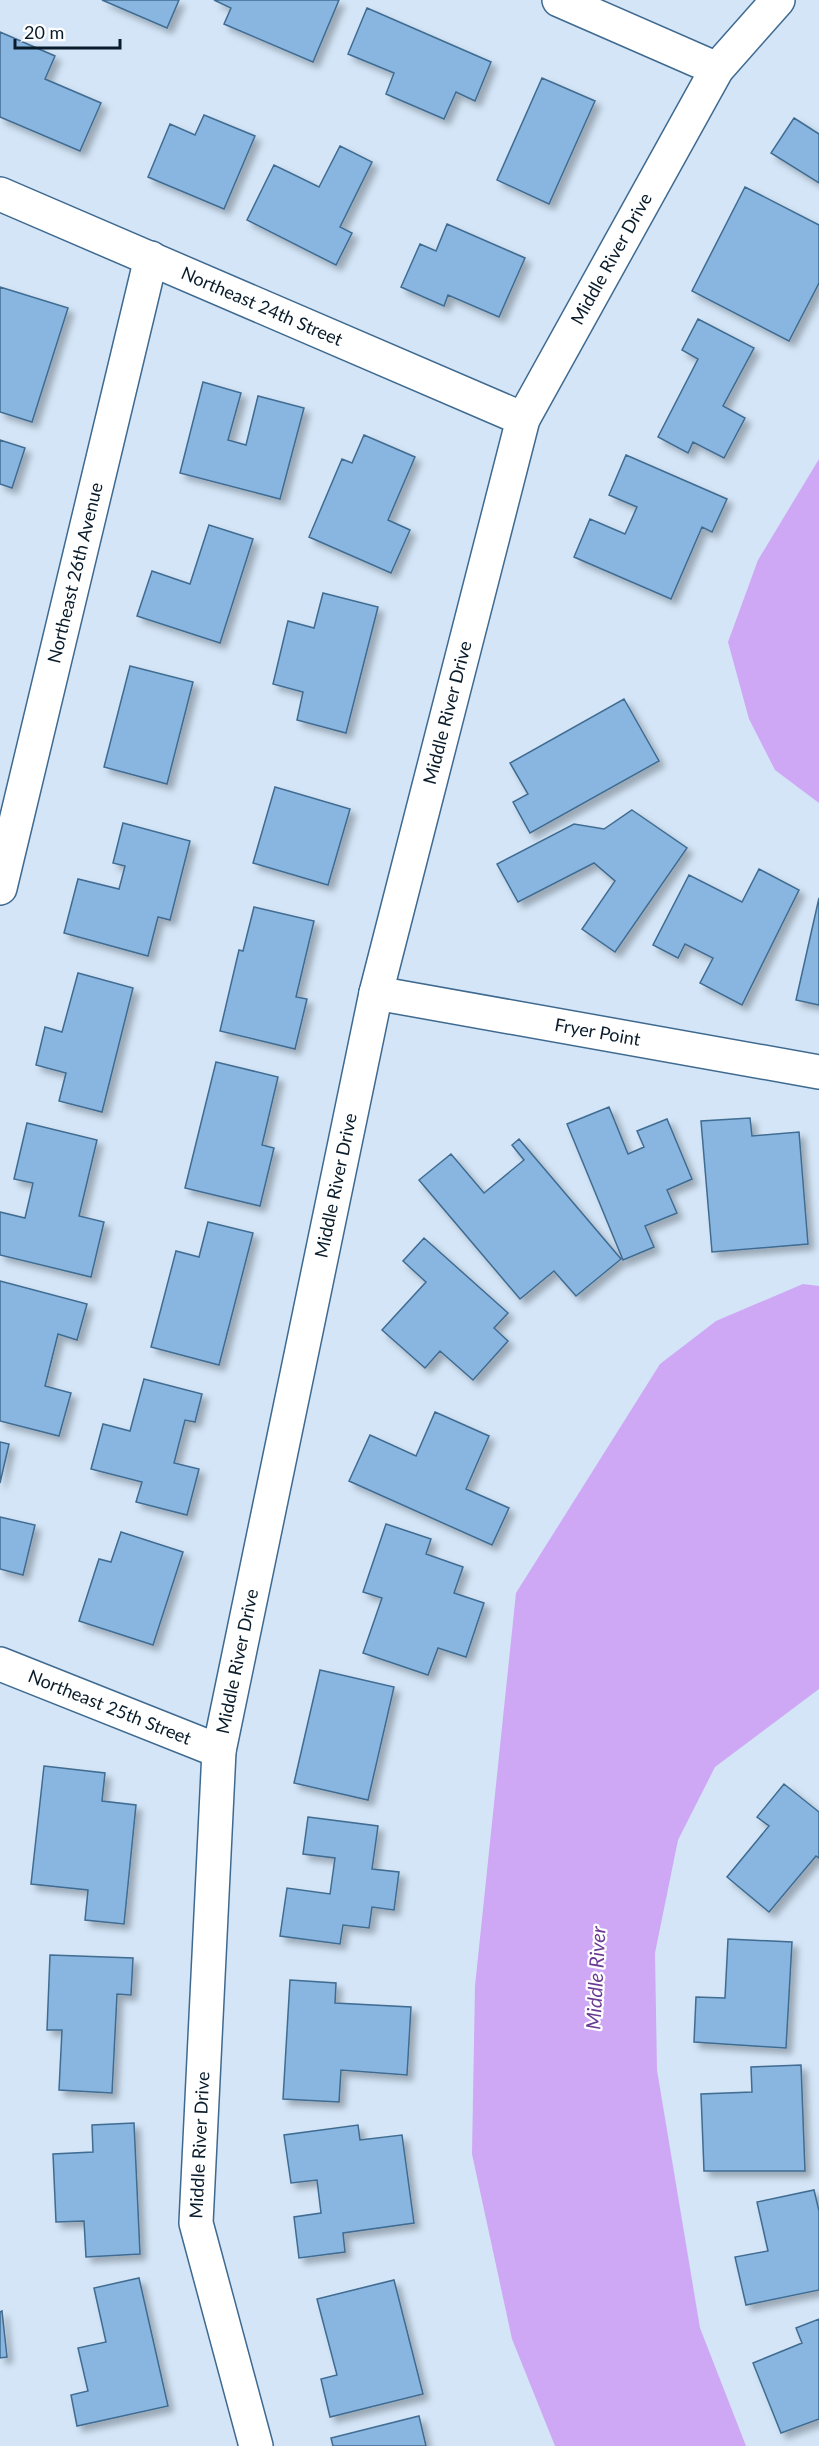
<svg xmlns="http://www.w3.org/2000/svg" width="819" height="2446" font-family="Lato,sans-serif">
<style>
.water{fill:#cea8f5}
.building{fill:#89b6e0;stroke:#406c92;stroke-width:1.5;filter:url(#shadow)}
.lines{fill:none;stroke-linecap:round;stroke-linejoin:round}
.minor-casing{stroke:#3f6a90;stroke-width:36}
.minor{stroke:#fff;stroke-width:33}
.labels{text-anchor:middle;stroke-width:4.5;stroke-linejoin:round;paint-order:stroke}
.street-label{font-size:18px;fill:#091c2b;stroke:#fff}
.water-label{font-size:20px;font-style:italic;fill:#6b3b94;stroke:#fff}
</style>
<defs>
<filter id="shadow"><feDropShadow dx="5.5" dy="5.5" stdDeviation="3" flood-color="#0004"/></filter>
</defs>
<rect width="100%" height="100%" fill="#d3e5f7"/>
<!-- water -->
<path class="water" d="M819 459V803L775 770 749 719 728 642 758 560Z
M803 1284 819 1286V1689L715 1767 678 1840 655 1953 657 2070 700 2328 746 2446H555L512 2339 472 2154 475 1986 516 1593 660 1364 716 1321Z"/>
<!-- building -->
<path class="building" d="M102 0H179L167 28Z
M214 0H339L313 62 224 24 231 8Z
M367 8 491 62 475 101 456 92 444 119 386 94 394 73 348 54Z
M0 32 55 56 45 79 101 103 80 151 0 117Z
M542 78 595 101 549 204 497 180Z
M204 115 255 136 224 209 148 177 170 124 195 135Z
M794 118 819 134V183L771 153Z
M340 146 372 162 340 227 352 233 336 265 247 220 274 165 319 187Z
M745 187 819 225V283L789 341 692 291Z
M447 224 525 258 499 317 448 295 444 306 401 287 420 244 436 251Z
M0 287 68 308 32 422 0 412Z
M698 319 754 348 723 406 745 418 724 458 693 442 688 453 658 437 698 359 682 350Z
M203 382 241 393 228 440 246 445 258 396 304 408 280 499 180 473Z
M364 435 415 457 388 520 410 530 391 573 309 537 342 459 352 463Z
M0 440 25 448 12 488 0 484Z
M626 455 727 499 712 532 702 527 671 599 574 557 590 519 625 534 637 507 609 495Z
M209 525 253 539 220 643 137 616 152 571 190 584Z
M323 593 378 607 346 733 297 720 303 692 273 684 288 621 314 628Z
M130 666 193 682 167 784 104 767Z
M624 699 659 761 530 833 513 802 528 794 510 763Z
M275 787 350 809 328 885 253 863Z
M632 810 687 848 615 952 582 929 615 881 594 863 518 902 497 864 574 824 604 829Z
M123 823 190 841 170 920 158 917 148 956 64 933 78 879 119 889 125 866 113 863Z
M759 869 799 890 742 1005 700 983 713 958 685 944 678 958 653 945 689 875 742 902Z
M819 898V1005L796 1000Z
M254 907 314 921 296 997 307 999 295 1049 220 1031 239 950 243 951Z
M78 973 133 988 102 1112 59 1101 66 1073 36 1065 45 1027 62 1032Z
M216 1062 278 1077 262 1145 274 1148 260 1206 185 1188Z
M609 1107 628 1154 644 1147 637 1131 667 1119 692 1179 667 1190 677 1213 645 1226 654 1247 623 1260 567 1124Z
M750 1118 752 1136 799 1132 808 1244 712 1252 701 1121Z
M27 1123 97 1140 79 1216 104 1222 91 1277 0 1255V1212L25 1218 33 1183 14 1179Z
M519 1139 621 1259 576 1296 554 1271 520 1299 419 1180 451 1154 484 1193 524 1160 512 1145Z
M208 1222 253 1233 219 1365 151 1347 176 1251 199 1257Z
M424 1238 508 1313 494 1328 508 1341 473 1380 440 1351 425 1368 382 1330 426 1282 403 1261Z
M0 1281 87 1304 77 1340 58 1334 45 1386 71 1393 59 1436 0 1421Z
M144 1379 202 1394 195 1422 185 1420 174 1463 199 1469 187 1515 136 1502 142 1482 91 1469 103 1424 130 1431Z
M435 1412 489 1436 466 1489 509 1508 492 1545 349 1481 370 1435 416 1456Z
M0 1442 9 1444 0 1483Z
M0 1517 35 1525 23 1575 0 1569Z
M386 1524 431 1539 426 1554 463 1567 454 1593 484 1603 466 1657 438 1648 428 1675 363 1653 382 1598 363 1592Z
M121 1532 183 1552 153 1645 79 1621 99 1559 111 1562Z
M320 1670 394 1687 368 1800 294 1783Z
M44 1766 105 1773 102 1801 136 1805 124 1924 85 1920 88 1890 31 1884Z
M784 1784 819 1812V1858L816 1856 769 1912 727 1877 769 1826 757 1817Z
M308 1817 378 1826 372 1869 399 1872 394 1910 372 1907 369 1928 343 1925 340 1944 280 1936 287 1888 330 1894 335 1858 303 1854Z
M728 1939 792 1942 786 2048 694 2042 696 1997 725 1998Z
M50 1955 133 1958 131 1995 117 1994 112 2093 59 2090 62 2030H47Z
M290 1980 336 1983 335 2003 411 2007 407 2075 341 2070 339 2102 283 2099Z
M801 2065 805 2171H704L701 2094 752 2092 751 2067Z
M134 2123 140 2254 86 2257 84 2221 56 2222 53 2154 93 2152 92 2125Z
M358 2125 360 2140 402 2135 414 2223 343 2233 345 2252 299 2258 294 2217 321 2213 317 2180 291 2183 284 2135Z
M814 2190 819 2211V2290L746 2305 735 2257 768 2251 757 2202Z
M139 2278 168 2406 77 2426 71 2395 88 2391 78 2348 106 2342 94 2288Z
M394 2280 423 2394 330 2417 321 2379 337 2375 317 2299Z
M2 2311 7 2357 0 2358V2312Z
M819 2319V2419L781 2433 753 2363 802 2343 796 2328Z
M419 2416 426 2446H333L331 2438Z"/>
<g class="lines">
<defs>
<g id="minor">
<path d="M559 0 717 69"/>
<path id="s1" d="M0 194 523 419"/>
<path id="s2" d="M0 888 151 258"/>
<path id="s3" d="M376 993 819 1072"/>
<path id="s4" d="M0 1664 219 1751"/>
<path id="s5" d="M256 2446 196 2223 219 1751 376 993 523 419 717 69 778 0"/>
</g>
</defs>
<!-- minor casing -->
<use href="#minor" class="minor-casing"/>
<!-- minor -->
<use href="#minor" class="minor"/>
</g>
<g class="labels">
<!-- street labels -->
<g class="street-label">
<text dy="6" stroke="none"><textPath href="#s5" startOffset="2253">Middle River Drive</textPath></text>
<text dy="6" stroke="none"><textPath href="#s1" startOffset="285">Northeast 24th Street</textPath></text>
<text dy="6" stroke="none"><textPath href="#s2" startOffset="324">Northeast 26th Avenue</textPath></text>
<text dy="6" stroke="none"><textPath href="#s5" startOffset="1767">Middle River Drive</textPath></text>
<text dy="6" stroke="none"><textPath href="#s3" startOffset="225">Fryer Point</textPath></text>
<text dy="6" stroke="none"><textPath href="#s5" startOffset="1281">Middle River Drive</textPath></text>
<text dy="6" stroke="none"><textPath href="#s5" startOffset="795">Middle River Drive</textPath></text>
<text dy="6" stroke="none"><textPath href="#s4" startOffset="118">Northeast 25th Street</textPath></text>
<text dy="6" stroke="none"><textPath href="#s5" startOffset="309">Middle River Drive</textPath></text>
</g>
<!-- water labels -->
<g class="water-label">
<text transform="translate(596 1978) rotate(-87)" y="7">Middle River</text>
</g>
</g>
<!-- scale -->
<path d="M15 39v9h105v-9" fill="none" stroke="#091c2b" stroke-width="3"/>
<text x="24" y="39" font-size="18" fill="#091c2b" stroke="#ffffff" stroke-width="4.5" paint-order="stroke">20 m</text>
</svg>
